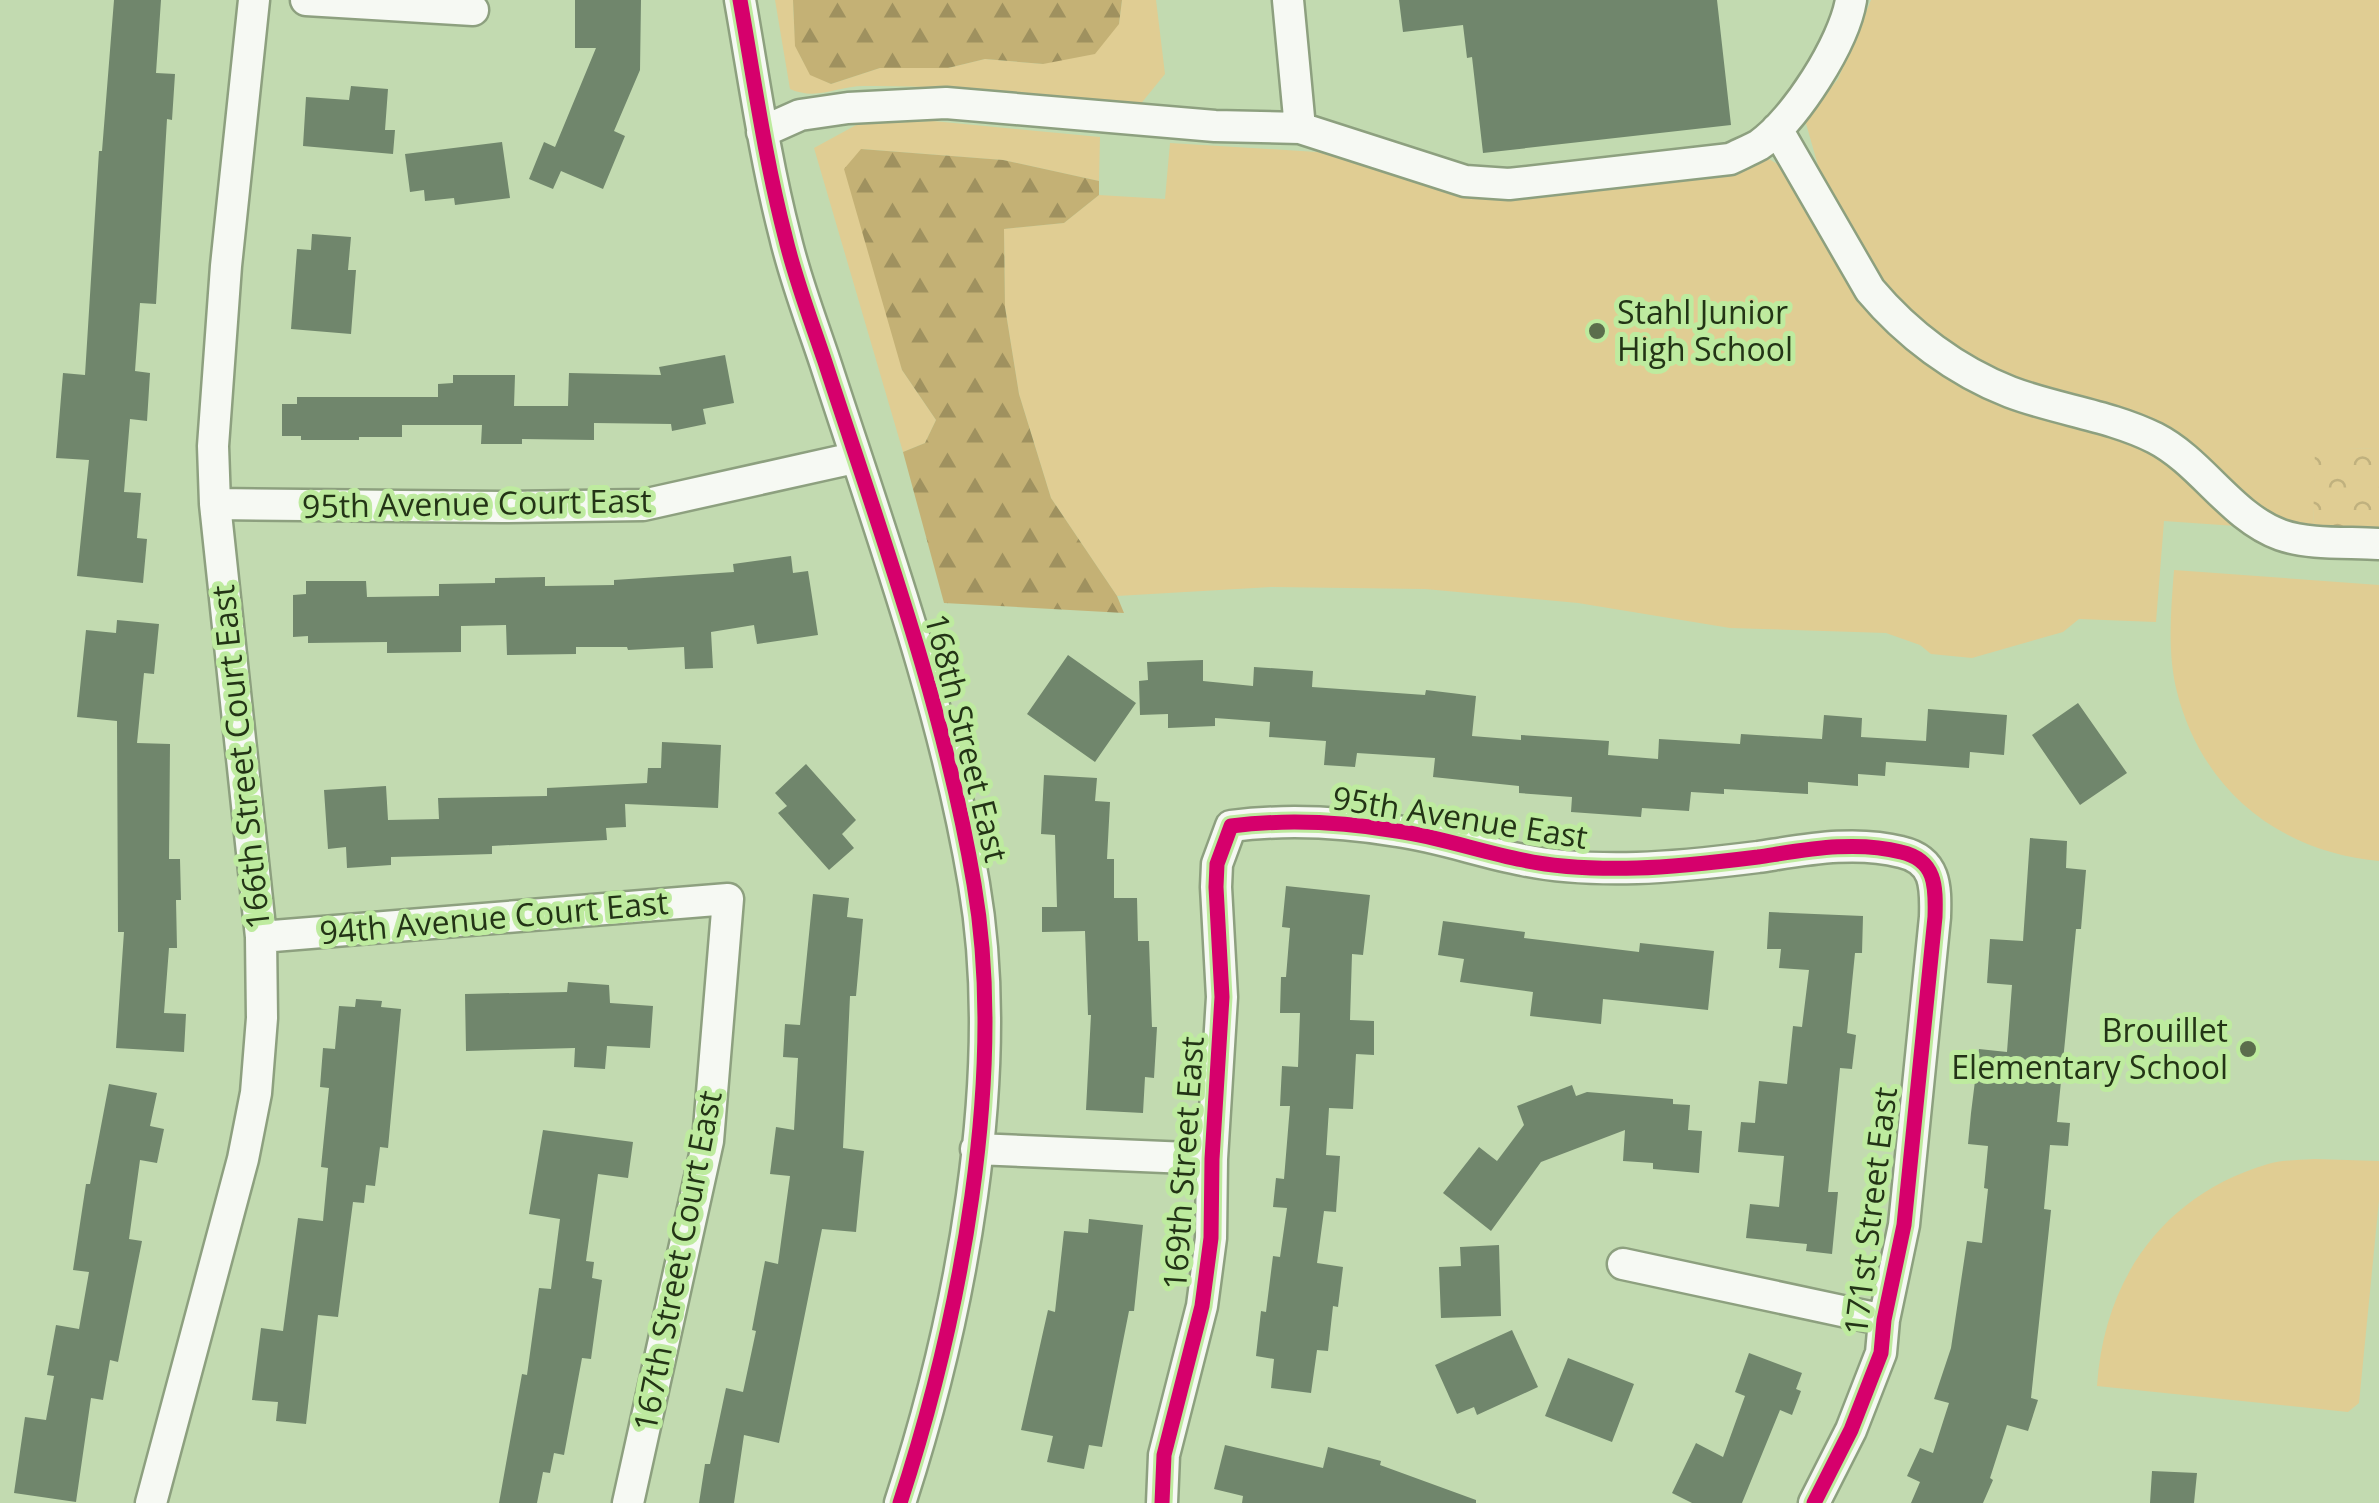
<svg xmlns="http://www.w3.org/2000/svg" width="2379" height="1503" font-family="'Open Sans',sans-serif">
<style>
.green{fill:#e0cd93}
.forest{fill:url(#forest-firs)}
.park{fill:url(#park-crowns)}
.building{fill:#70866c}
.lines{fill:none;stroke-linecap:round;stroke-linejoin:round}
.minor-casing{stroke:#8da07f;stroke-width:35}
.minor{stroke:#f6f9f3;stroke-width:30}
.cycleway-casing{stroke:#beeb9f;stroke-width:21}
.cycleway{stroke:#d6006c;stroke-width:15}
.poi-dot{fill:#5b6e4c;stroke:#beeb9f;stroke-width:4}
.labels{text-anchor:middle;stroke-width:10;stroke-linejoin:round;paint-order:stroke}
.poi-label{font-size:32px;fill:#233416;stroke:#beeb9f;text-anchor:start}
.street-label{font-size:32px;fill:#233416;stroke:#beeb9f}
</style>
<defs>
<pattern id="forest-firs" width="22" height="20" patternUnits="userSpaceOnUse" patternTransform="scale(2.5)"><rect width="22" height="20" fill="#c4b175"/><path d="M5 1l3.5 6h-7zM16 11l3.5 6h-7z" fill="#9f915f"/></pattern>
<pattern id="park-crowns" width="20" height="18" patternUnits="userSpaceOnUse" patternTransform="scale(2.5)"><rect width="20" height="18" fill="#e0cd93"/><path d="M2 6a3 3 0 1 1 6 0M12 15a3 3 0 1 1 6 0" fill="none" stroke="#c0b17e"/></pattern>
</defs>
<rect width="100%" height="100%" fill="#c2dab0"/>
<!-- green -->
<path class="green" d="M775 0H793C795 38 792 67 831 84L880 68H948L985 59 1043 64 1119 24 1122 0H1156L1165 74 1139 106C1048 96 956 85 864 86 837 86 817 101 790 89Z
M1871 0H2379V449L2316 448 2313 532 2295 528 2240 495 2000 377 1935 341 1877 285 1821 176 1805 120 1838 79Z
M933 121 1100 137 1099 181 1003 160 862 149 902 370 936 420 925 443 903 452 814 148 858 124Z
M1170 143 1317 152 1345 158 1424 185 1487 199 1694 178 1756 165 1764 156 1779 165 1836 247 1907 335 2171 455 2250 527 2164 521 2156 622 2079 619 2063 632 1972 658 1931 654 1920 645 1886 633 1730 628 1578 603 1425 589 1271 587 1117 596 1051 498 1019 394 1005 307 1004 229 1064 223 1099 195 1165 199Z
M2174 570 2379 585V861C2279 852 2202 790 2177 692 2167 653 2171 609 2174 570Z
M2314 1159 2379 1161V1200L2359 1403 2348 1412 2097 1386C2104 1279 2163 1195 2268 1164 2282 1160 2299 1160 2314 1159Z"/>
<!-- forest -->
<path class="forest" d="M793 0H1122L1119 24 1095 54 1043 64 985 59 948 68H880L831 84 810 75 795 46Z
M861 149 1003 160 1099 181V195L1064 223 1004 229 1005 307 1019 394 1051 498 1117 596 1124 613 944 603 903 452 925 443 936 420 902 370 844 169Z"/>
<!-- park -->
<path class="park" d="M2315 447 2379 449V535L2313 532Z"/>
<!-- building -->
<path class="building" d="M114 0H161L156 73 175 74 172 120 167 119 156 304 140 303 135 371 150 373 147 421 130 419 124 492 141 493 137 538 147 539 143 583 77 576 89 460 56 458 63 373 85 375 99 151H102Z
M575 0H641L640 70 614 131 625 136 603 189 561 171 553 189 529 179 544 142 555 147 596 48H575Z
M1399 0H1717L1731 125 1483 153 1472 57 1467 58 1463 25 1403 32Z
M351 86 388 89 385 130H395L393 154 303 146 306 97 349 100Z
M502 142 510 198 455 205 454 198 425 201 424 190 410 192 405 154Z
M312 234 351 237 348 270H356L351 334 291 329 297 249 311 250Z
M725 355 734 403 703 409 706 424 672 431 671 424 594 423V440L522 439V444H481L482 425H402V437H359V440H301V436H282V404H297V397H438V384L453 383V375H515L514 406H568L569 373 661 375 659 367Z
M791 556 793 573 808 571 818 635 757 644 754 625 711 632 713 668 685 669 684 647 628 650 627 647H576V654L507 655 506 625 461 626V652L387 653V642L308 643V636L293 637V595L306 594V581H366L367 597 439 596V584L495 583V578L545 577V586L614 585V580L734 572 733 564Z
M117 620 159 624 154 674 144 673 137 743 170 744 169 859H180L181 900H176L177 948H169L164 1013 186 1014 184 1052 116 1048 124 932H118L117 721 77 717 86 630 116 633Z
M1068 655 1136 703 1095 762 1027 714Z
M1203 660V681L1253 686 1254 667 1313 671 1312 687 1425 695 1426 690 1476 696 1472 736 1521 740V735L1609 741 1608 755 1658 759 1659 739 1740 744 1741 734 1822 739 1824 715 1862 718 1861 737 1926 741 1928 709 2007 715 2004 755 1970 752 1969 768 1886 762 1885 776 1858 774V786L1808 782V794L1724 789V794L1691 792 1689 811 1642 808 1641 817 1571 812 1572 797 1519 793V786L1433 777 1435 758 1357 753 1355 767 1324 765 1326 741 1269 737 1270 722 1215 718V726L1168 728V714L1140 715 1139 681 1148 680 1147 662Z
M2078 703 2127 773 2080 805 2032 735Z
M662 742 721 745 718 808 625 804 626 827 606 828 607 840 492 846V854L391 857V865L347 868 346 847 328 849 324 790 386 786 388 820 439 819 438 798 547 796V788L647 783 648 768H661Z
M806 764 856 820 842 834 854 848 829 870 778 813 787 806 775 793Z
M1044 775 1097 778 1095 801 1110 802 1107 859H1114V898H1137L1138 941H1149L1152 1027H1157L1154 1078 1145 1077 1143 1113 1086 1110 1091 1015H1088L1085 931 1042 932V907H1057L1055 835 1041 834Z
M2030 838 2067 841 2066 868 2086 870 2081 929H2076L2057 1122 2070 1123 2068 1146 2050 1145 2044 1209 2051 1210 2031 1398 2038 1400 2028 1431 2007 1425 1990 1478 1993 1480 1983 1503H1911L1920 1482 1907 1476 1920 1448 1933 1453 1949 1403 1934 1399 1951 1348 1967 1241 1982 1243 1988 1189 1984 1188 1988 1146 1968 1144 1971 1113 1979 1049 2007 1052 2012 985 1987 983 1990 939 2023 941Z
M1286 886 1370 895 1363 955 1352 954 1350 1020 1374 1021V1055L1356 1054 1353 1109 1329 1108 1326 1155 1340 1156 1336 1212 1324 1211 1317 1263 1343 1267 1338 1307 1333 1306 1328 1351 1317 1350 1311 1393 1271 1388 1274 1359 1256 1356 1261 1311 1266 1312 1273 1256 1280 1257 1287 1208 1273 1207 1276 1178 1284 1179 1290 1106H1280L1282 1066 1298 1067 1300 1013H1280L1281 977H1286L1290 928 1282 927Z
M813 894 849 898 847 917 863 919 856 996H850L843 1148 864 1151 856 1232 822 1229 779 1443 744 1435 734 1503H699L705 1464H710L726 1388 743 1392 756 1331 752 1330 765 1261 778 1264 790 1176 770 1174 776 1127 794 1130 798 1058 783 1057 785 1024 800 1025Z
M1769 912 1863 916 1862 953H1855L1847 1033 1856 1035 1852 1069 1840 1068 1828 1192H1838L1832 1254 1806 1251 1807 1244 1746 1238 1750 1204 1779 1207 1784 1156 1738 1152 1741 1122 1755 1123 1759 1081 1787 1084 1793 1026 1802 1027 1809 970 1779 968 1781 949H1767Z
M1443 921 1525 932 1524 938 1639 952 1640 943 1714 951 1708 1010 1603 999 1601 1024 1530 1016 1533 992 1460 982 1464 959 1438 955Z
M568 982 609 985 610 1003 653 1006 650 1048 607 1046 605 1069 574 1067 575 1048 466 1051 465 994 567 992Z
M356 999 382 1001 381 1007 401 1009 388 1148 380 1147 375 1186 366 1185 364 1203 353 1202 338 1317 318 1315 306 1424 276 1421 278 1402 252 1400 261 1328 283 1331 298 1218 323 1221 328 1168 321 1167 329 1088 320 1087 323 1048 335 1049 339 1006 355 1007Z
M109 1084 157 1093 150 1126 164 1129 157 1163 140 1160 129 1239 142 1241 118 1362 110 1360 103 1400 91 1398 76 1502 14 1493 25 1417 46 1420 54 1376 47 1375 56 1325 79 1329 89 1272 73 1270 86 1184H90Z
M1572 1085 1576 1096 1587 1092 1673 1099V1104L1690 1105 1688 1130 1702 1131 1699 1173 1653 1169V1163L1623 1161 1625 1130 1541 1162 1491 1231 1443 1193 1479 1147 1497 1161 1524 1125 1517 1106Z
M543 1130 633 1142 628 1178 598 1174 586 1261 594 1262 592 1278 602 1280 591 1359 582 1358 564 1455 554 1453 550 1473 543 1472 537 1503H499L522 1374 527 1375 539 1288 551 1289 560 1219 529 1214Z
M1089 1219 1143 1225 1134 1311H1129L1102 1447 1089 1445 1084 1469 1047 1462 1053 1436 1021 1430 1048 1310 1055 1312 1064 1231 1088 1233Z
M1499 1245 1501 1316 1441 1318 1439 1267 1461 1266 1460 1247Z
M1512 1330 1538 1387 1477 1415 1474 1407 1457 1414 1435 1365Z
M1749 1353 1802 1373 1796 1389 1801 1391 1792 1415 1780 1410 1742 1503H1692L1672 1493 1696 1443 1723 1457 1745 1396 1735 1392Z
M1568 1358 1634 1384 1612 1442 1545 1416Z
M1225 1445 1323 1468 1328 1447 1381 1461 1380 1465 1476 1500V1503H1242L1243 1496 1214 1489Z
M2152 1471 2197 1473 2194 1503H2150Z"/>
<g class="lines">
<defs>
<path id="minor" d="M306 0 473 10
M740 0C754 79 765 159 785 236 795 279 811 320 825 362 881 534 944 706 974 884 1007 1076 960 1319 900 1503
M1300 128 1465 181 1509 184 1730 159C1740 154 1750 150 1759 145 1795 120 1844 43 1851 0
M1777 129 1870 290C1907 334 1956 371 2010 392 2057 410 2109 415 2155 438 2202 462 2231 517 2281 535 2310 545 2348 542 2379 544
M762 132 800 115 848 108 946 103 1215 126 1300 128 1288 0
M215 504 502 507 643 505 854 458
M261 937 728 899 708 1141 628 1503
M976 1149 1212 1159
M1623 1264 1884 1320
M151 1503 243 1159 256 1093 262 1018 261 937 215 504 213 446 226 266 254 0
M1162 1503 1164 1455 1202 1306 1211 1238 1212 1159 1222 997 1216 887 1217 864 1231 826C1286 819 1343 822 1397 831 1440 837 1481 852 1523 860 1560 868 1599 869 1637 868 1677 867 1718 862 1758 857 1805 850 1854 840 1901 852 1936 860 1936 886 1935 917L1904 1225 1884 1320 1881 1353 1851 1430 1814 1503"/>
</defs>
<!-- minor casing -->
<use href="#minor" class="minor-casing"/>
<!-- minor -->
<use href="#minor" class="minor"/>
<defs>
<path id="cycleway" d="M740 0C754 79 765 159 785 236 795 279 811 320 825 362 881 534 944 706 974 884 1007 1076 960 1319 900 1503
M1162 1503 1164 1455 1202 1306 1211 1238 1212 1159 1222 997 1216 887 1217 864 1231 826C1286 819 1343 822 1397 831 1440 837 1481 852 1523 860 1560 868 1599 869 1637 868 1677 867 1718 862 1758 857 1805 850 1854 840 1901 852 1936 860 1936 886 1935 917L1904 1225 1884 1320 1881 1353 1851 1430 1814 1503"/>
</defs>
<!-- cycleway casing -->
<use href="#cycleway" class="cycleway-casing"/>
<!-- cycleway -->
<use href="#cycleway" class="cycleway"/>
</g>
<!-- markers -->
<g class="poi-dot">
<circle cx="1597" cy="331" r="10"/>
<circle cx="2248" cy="1049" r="10"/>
</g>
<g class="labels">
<!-- poi labels -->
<g class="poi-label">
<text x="1617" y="324">Stahl Junior<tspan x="1617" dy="37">High School</tspan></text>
<text x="2228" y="1042" text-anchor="end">Brouillet<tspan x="2228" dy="37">Elementary School</tspan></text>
</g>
<!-- street labels -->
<g class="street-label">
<text transform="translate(477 504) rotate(-1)" y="11">95th Avenue Court East</text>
<text transform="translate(966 738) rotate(76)" y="11">168th Street East</text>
<text transform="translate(241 757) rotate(-96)" y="11">166th Street Court East</text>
<text transform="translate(1460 818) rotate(9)" y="11">95th Avenue East</text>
<text transform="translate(494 918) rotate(-5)" y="11">94th Avenue Court East</text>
<text transform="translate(1184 1163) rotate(-86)" y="11">169th Street East</text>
<text transform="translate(1871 1211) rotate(-83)" y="11">171st Street East</text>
<text transform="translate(678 1261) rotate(-79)" y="11">167th Street Court East</text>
</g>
</g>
</svg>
